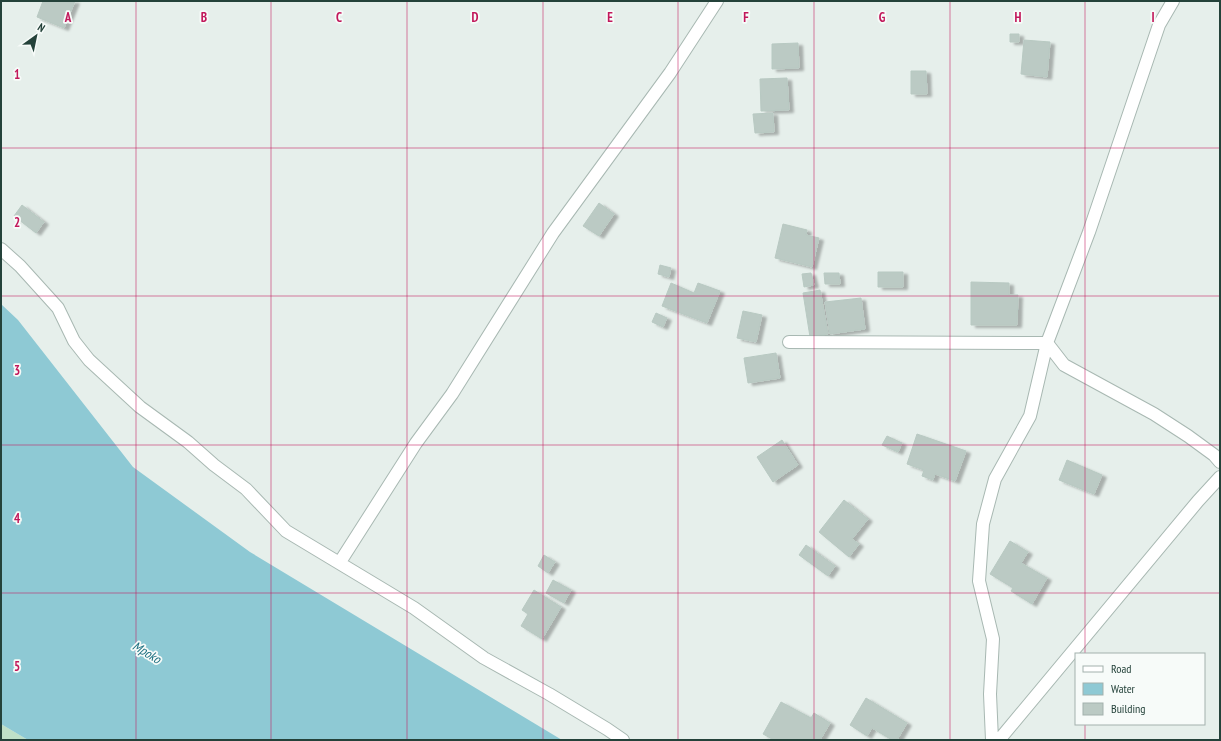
<svg xmlns="http://www.w3.org/2000/svg" width="1221" height="741" font-family="'PT Sans Narrow',sans-serif">
<style>
.green{fill:#bfe0c8}
.water{fill:#8ec9d4}
.building{fill:#bbcac4;stroke:#b8c9c2;filter:url(#shadow)}
.lines{fill:none;stroke-linecap:round;stroke-linejoin:round}
.minor-casing{stroke:#a8b8b2;stroke-width:14}
.minor{stroke:#fff;stroke-width:12}
.grid{fill:none;stroke:#c2185b;stroke-width:1;stroke-opacity:0.55}
.labels{text-anchor:middle;stroke-width:3.5;stroke-linejoin:round;paint-order:stroke}
.water-label{font-size:13px;font-style:italic;fill:#1c6f80;stroke:#f7fbf9}
.grid-label{font-size:13px;text-anchor:middle;font-weight:bold;fill:#c2185b;stroke:#f7fbf9;stroke-width:3.5;stroke-linejoin:round;paint-order:stroke}
</style>
<defs>
<filter id="shadow"><feDropShadow dx="4.5" dy="2.5" stdDeviation="1" flood-color="#0004"/></filter>
</defs>
<rect width="100%" height="100%" fill="#e6efeb"/>
<!-- green -->
<path class="green" d="M1 724 28 740H1Z"/>
<!-- water -->
<path class="water" d="M1 304 18 320 133 467 250 552 562 740H28L1 724Z"/>
<!-- building -->
<path class="building" d="M43 1H75L64 28 37 17Z
M1010 34H1019V42H1010Z
M1024 40 1050 42 1047 77 1021 74Z
M798 43 799 68 772 69V44Z
M911 71H926L927 94H911Z
M787 78 789 110 761 111 760 79Z
M773 113 774 132 755 133 753 114Z
M599 203 614 214 599 236 583 226Z
M22 205 44 222 36 233 14 216Z
M783 224 807 230 806 235 819 238 812 267 775 258Z
M660 265 671 268 669 277 658 274Z
M878 272H903V287H878Z
M811 273 814 285 804 287 802 274Z
M824 273H839L840 284H825Z
M971 282 1009 283V295H1018L1017 325H971Z
M671 283 694 293 698 283 720 291 707 323 662 306Z
M820 290 828 334 810 337 803 293Z
M861 298 865 329 830 334 825 302Z
M743 311 762 315 756 342 737 338Z
M656 313 667 318 663 327 652 322Z
M776 353 780 378 748 383 744 358Z
M917 434 966 451 955 481 935 474 933 480 922 476 924 470 907 464Z
M887 436 902 443 898 452 882 445Z
M782 440 798 465 773 482 757 457Z
M1067 460 1102 475 1094 494 1059 480Z
M844 500 868 519 852 539 859 544 849 557 819 532Z
M1010 541 1028 552 1021 563 1047 578 1032 604 1011 591 1013 588 990 574Z
M806 545 835 566 828 576 799 555Z
M544 555 555 562 548 573 538 566Z
M553 580 571 590 564 603 546 593Z
M534 590 561 607 542 639 521 626 528 614 522 610Z
M866 698 907 723 897 740H892L872 728 867 736 850 725Z
M781 702 811 718 814 713 830 723 820 740H774L763 734Z"/>
<g class="lines">
<defs>
<path id="minor" d="M1 249 20 266 58 308 74 341 89 360 140 407 188 442 214 465 246 489 286 531 414 608 484 658 549 694 607 729 623 740
M789 342 1047 343
M1047 343 1064 365 1154 414 1188 436 1214 455 1220 462
M340 562 416 443 452 394 553 233 670 73 717 1
M992 740 990 694 993 639 979 581 983 524 995 479 1030 416 1047 343 1089 232 1159 25 1173 1
M999 740 1198 501 1220 477"/>
</defs>
<!-- minor casing -->
<use href="#minor" class="minor-casing"/>
<!-- minor -->
<use href="#minor" class="minor"/>
</g>
<!-- grid -->
<path class="grid" d="M136 1V740M271 1V740M407 1V740M543 1V740M678 1V740M814 1V740M950 1V740M1085 1V654M1 148H1220M1 296H1220M1 445H1220M1 593H1220M1085 724V740"/>
<g class="labels">
<!-- water labels -->
<g class="water-label">
<text transform="translate(147 652) rotate(31)" y="5">Mpoko</text>
</g>
</g>
<g class="grid-label">
<text x="68" y="22">A</text>
<text x="204" y="22">B</text>
<text x="339" y="22">C</text>
<text x="475" y="22">D</text>
<text x="610" y="22">E</text>
<text x="746" y="22">F</text>
<text x="882" y="22">G</text>
<text x="1018" y="22">H</text>
<text x="1153" y="22">I</text>
<text x="17" y="79">1</text>
<text x="17" y="227">2</text>
<text x="17" y="375">3</text>
<text x="17" y="523">4</text>
<text x="17" y="671">5</text>
</g>
<!-- border -->
<rect width="1221" height="741" fill="none" stroke="#24423a" stroke-width="4"/>
<!-- legend -->
<rect x="1075" y="653" width="130" height="72" fill="#f7fbf9" stroke="#a3b1ad"/>
<rect x="1083" y="666" width="20" height="6" fill="#ffffff" stroke="#a3b1ad"/>
<text x="1111" y="673" font-size="12" fill="#24423a">Road</text>
<rect x="1083" y="683" width="20" height="12" fill="#8ec9d4" stroke="#a3b1ad"/>
<text x="1111" y="693" font-size="12" fill="#24423a">Water</text>
<rect x="1083" y="703" width="20" height="12" fill="#bbcac4" stroke="#a3b1ad"/>
<text x="1111" y="713" font-size="12" fill="#24423a">Building</text>
<!-- north arrow -->
<g transform="translate(36 36) rotate(33)" stroke="#f7fbf9" stroke-width="3" paint-order="stroke">
<path d="M0-3L7 15L0 10L-7 15Z" fill="#24423a"/>
<text y="-6" font-size="11" font-weight="bold" text-anchor="middle" fill="#24423a">N</text>
</g>
</svg>
